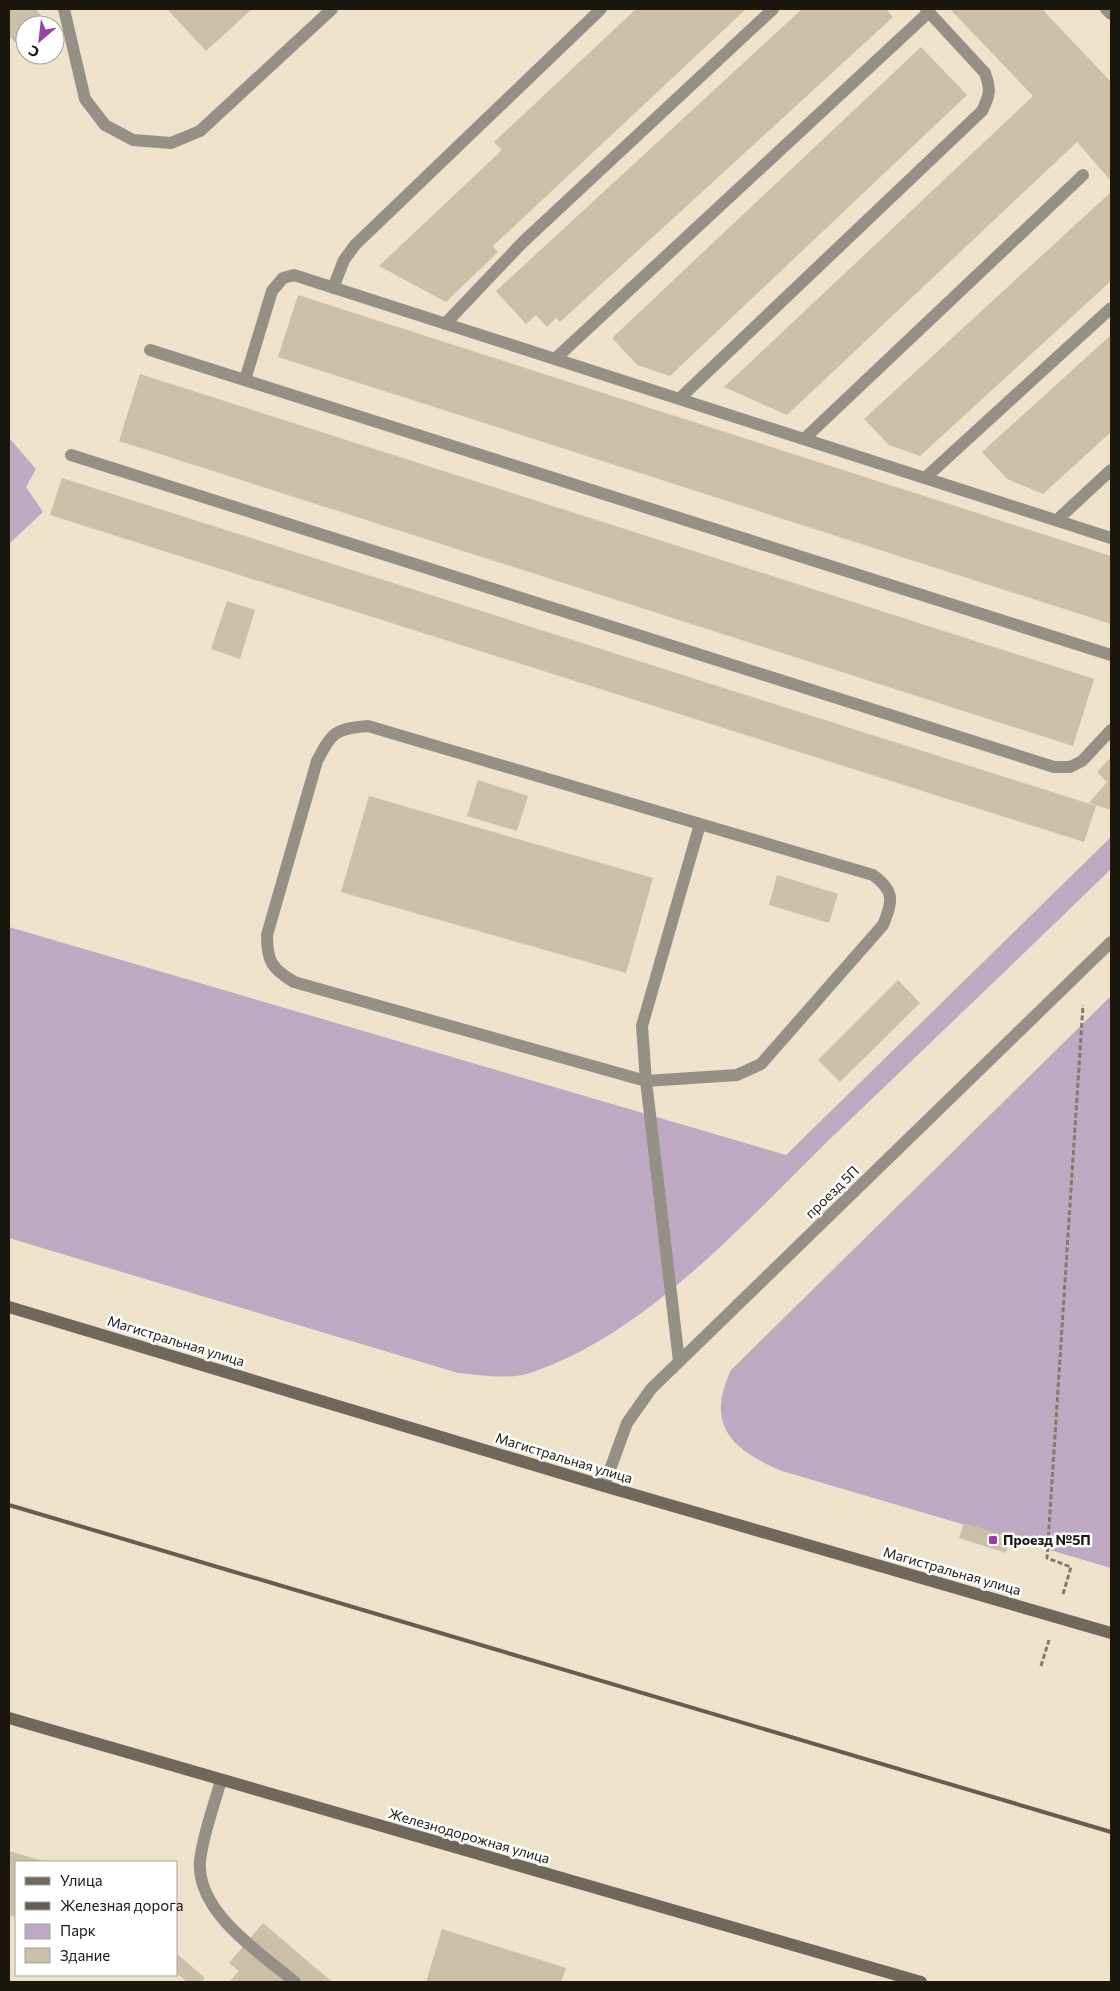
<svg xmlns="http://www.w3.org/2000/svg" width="1120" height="1991" font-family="Commissioner,sans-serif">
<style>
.green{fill:#bda9c2}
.building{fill:#ccbfa8}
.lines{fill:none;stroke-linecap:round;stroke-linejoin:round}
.path{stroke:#837b6a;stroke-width:3;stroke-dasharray:5 2.5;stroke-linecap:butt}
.lane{stroke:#959086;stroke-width:12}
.street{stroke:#959086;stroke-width:12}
.secondary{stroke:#70685a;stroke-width:12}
.rail{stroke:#655e50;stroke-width:4}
.poi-dot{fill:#973fab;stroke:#fff;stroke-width:2}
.labels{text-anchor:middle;stroke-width:5;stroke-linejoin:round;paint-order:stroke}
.street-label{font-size:14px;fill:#1b170e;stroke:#fff}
.poi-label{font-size:14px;font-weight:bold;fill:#1b170e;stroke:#fff;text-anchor:start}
</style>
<rect width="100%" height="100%" fill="#efe2ca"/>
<!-- green -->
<path class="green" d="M9 438 36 469 26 487 43 512 9 544Z
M1111 837V869C1017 960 923 1050 829 1140 744 1223 645 1335 530 1373 510 1380 480 1375 458 1373L9 1238V927L786 1155Z
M1111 996V1568L782 1471C732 1450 705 1426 731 1370Z"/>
<!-- building -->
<path class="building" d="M9 9H35L41 15 32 25H25V32L15 42 9 36Z
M167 9H252L206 51Z
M636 9H746L493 246 498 252 446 302 379 266 502 150 494 142Z
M802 9H886L893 17 560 322 556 318 547 327 536 315 526 324 496 291Z
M950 9H1042L1111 82V181L1077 142 787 415 724 387 1033 96Z
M921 47 967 95 670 376 637 365 612 338Z
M1111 192V281L920 456 889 445 864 419Z
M298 295 1111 556V624L278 357Z
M1111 335V432L1043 494 1007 479 982 452Z
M140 374 1094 679 1073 746 119 441Z
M62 478 1096 806 1084 842 50 515Z
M227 601 255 610 240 659 211 649Z
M1111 757V810L1089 803 1107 782 1097 772Z
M478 780 528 796 517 831 467 816Z
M369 796 653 878 626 973 341 892Z
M777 875 838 894 829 923 769 905Z
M898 980 920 1003 840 1082 818 1060Z
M964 1523 1011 1537 1006 1553 959 1538Z
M9 1851 47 1862H16V1917L9 1915Z
M263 1923 332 1982H229L239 1971 229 1963Z
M442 1929 566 1968 561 1982H426Z
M176 1953 205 1978 201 1982H187L176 1973Z"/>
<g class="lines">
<!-- path -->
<path class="path" d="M1063 1594 1071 1567 1047 1558 1083 1005
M1041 1666 1049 1640"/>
<!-- lane -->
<path class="lane" d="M64 9 85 99 105 125 133 140 171 143 200 131 332 9
M1106 9 1111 14
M333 288 344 260 355 245 601 9
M445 324 523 242 773 9
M150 350 1111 655
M555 359 929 12
M245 380 272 291 283 278 294 275 1111 538
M679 399 982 111C990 95 991 90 985 73L926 9
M804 439 1083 175
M71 455 1054 767H1070L1082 761 1111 730
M925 478 1111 308
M1057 520 1111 470
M679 1361 646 1081 642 1026 700 824 368 726C335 729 333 731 317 761L267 935C267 961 271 968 294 982L646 1081 737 1075 761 1064 883 925C893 902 895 891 873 875L700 824
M221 1780C214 1806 203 1834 200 1861 196 1912 260 1953 295 1982"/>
<!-- street -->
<path class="street" d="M604 1486 627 1423 651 1389 1111 942"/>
<!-- secondary -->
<path class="secondary" d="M9 1307 604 1486 1111 1633
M9 1718 921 1982"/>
<!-- rail -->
<path class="rail" d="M9 1505 1111 1832"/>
</g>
<!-- markers -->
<rect class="poi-dot" x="988" y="1535" width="10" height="10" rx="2.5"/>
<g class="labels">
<!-- street labels -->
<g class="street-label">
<text transform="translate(832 1192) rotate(-44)" y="5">проезд 5П</text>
<text transform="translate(176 1341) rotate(17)" y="5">Магистральная улица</text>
<text transform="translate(564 1458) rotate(17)" y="5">Магистральная улица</text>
<text transform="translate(952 1571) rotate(16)" y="5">Магистральная улица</text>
<text transform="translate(469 1836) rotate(16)" y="5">Железнодорожная улица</text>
</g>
<!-- poi labels -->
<g class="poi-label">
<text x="1003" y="1545">Проезд №5П</text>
</g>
</g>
<!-- border -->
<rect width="1120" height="1991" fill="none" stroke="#1b170e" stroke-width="20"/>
<!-- legend -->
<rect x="15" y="1861" width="162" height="115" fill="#ffffff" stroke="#a4a29f"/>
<rect x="25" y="1877" width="25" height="8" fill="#70685a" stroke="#a4a29f"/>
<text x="60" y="1886" font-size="15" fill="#1b170e">Улица</text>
<rect x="25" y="1902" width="25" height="8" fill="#655e50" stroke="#a4a29f"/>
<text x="60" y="1911" font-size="15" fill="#1b170e">Железная дорога</text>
<rect x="25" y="1924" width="25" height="15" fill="#bda9c2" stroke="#a4a29f"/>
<text x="60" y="1936" font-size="15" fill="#1b170e">Парк</text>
<rect x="25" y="1948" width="25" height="15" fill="#ccbfa8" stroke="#a4a29f"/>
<text x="60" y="1961" font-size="15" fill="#1b170e">Здание</text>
<!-- north arrow -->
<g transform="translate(40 40) rotate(208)"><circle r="24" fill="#ffffff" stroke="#a4a29f"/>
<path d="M0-4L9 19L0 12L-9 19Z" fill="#973fab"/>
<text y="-8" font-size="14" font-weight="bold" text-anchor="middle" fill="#1b170e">С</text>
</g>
</svg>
